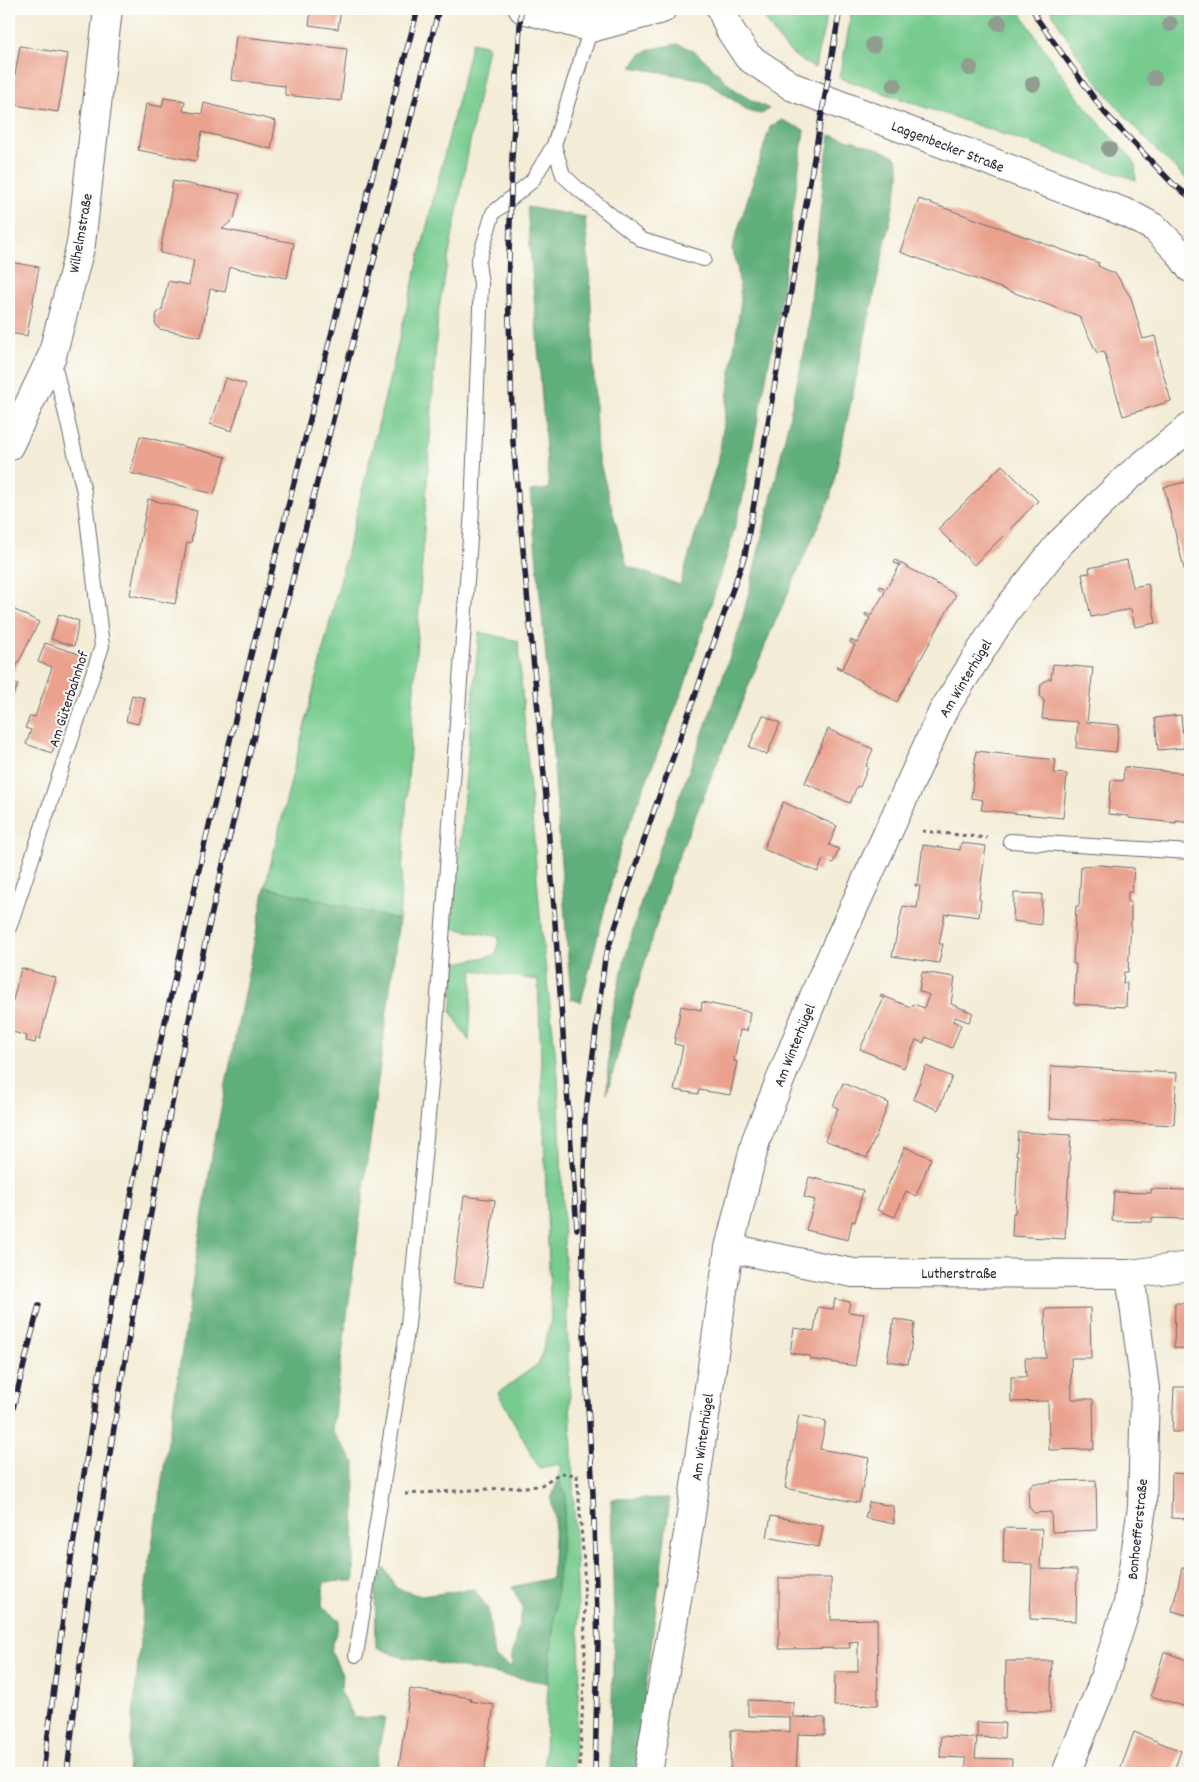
<svg xmlns="http://www.w3.org/2000/svg" width="1199" height="1782" font-family="Dekko,sans-serif">
<style>
.green{fill:#77cb8f;stroke:#4c7665}
.forest{fill:#61af7a;stroke:#42685a}
.building{fill:#eaa28e}
.lines{fill:none;stroke-linecap:round;stroke-linejoin:round}
.service-casing{stroke:#6b6971;stroke-width:16}
.minor-casing{stroke:#6b6971;stroke-width:30}
.tertiary-casing{stroke:#6b6971;stroke-width:30}
.path{stroke:#6b6971;stroke-width:3;stroke-dasharray:4 4;stroke-linecap:butt}
.service{stroke:#fff;stroke-width:14}
.minor{stroke:#fff;stroke-width:28}
.tertiary{stroke:#fff;stroke-width:28}
.rail-casing{stroke:#22223b;stroke-width:5.5}
.rail{stroke:#fdfcf7;stroke-width:4;stroke-dasharray:11;stroke-linecap:butt}
.tree{fill:#919d91}
.labels{text-anchor:middle;stroke-width:4;stroke-linejoin:round;paint-order:stroke}
.street-label{font-size:15px;fill:#22223b;stroke:#fdfcf7}
</style>
<rect width="100%" height="100%" fill="#fdfcf7"/>
<filter id="ink" filterUnits="userSpaceOnUse"><feTurbulence type="fractalNoise" baseFrequency=".02" numOctaves="2"/><feDisplacementMap in="SourceGraphic" scale="10" xChannelSelector="R" yChannelSelector="G"/><feConvolveMatrix kernelMatrix="1 2 1 2 8 2 1 2 1" color-interpolation-filters="sRGB"/></filter>
<filter id="wash" filterUnits="userSpaceOnUse"><feTurbulence type="fractalNoise" baseFrequency=".0096" numOctaves="4" result="noise"/><feDisplacementMap in="SourceGraphic" scale="20" xChannelSelector="R" yChannelSelector="G"/><feGaussianBlur stdDeviation="1.12" result="paint"/><feColorMatrix in="noise" values="0 0 0 0 0 0 0 0 0 0 0 0 0 0 0 0 0 1.4 0 .05"/><feComposite in="paint" operator="in"/></filter>
<g filter="url(#wash)">
<rect width="100%" height="100%" fill="#f3ecd6"/>
<!-- green -->
<path class="green" d="M760 9H828C825 29 818 47 815 68 787 55 774 36 760 9Z
M852 9H1018L1048 55 1080 100 1118 145 1132 158 1135 163 1136 180 840 78Z
M1050 9H1190V182C1135 132 1086 75 1050 9Z
M472 42 488 46 438 313 399 920 265 887Z
M479 632 518 641 541 927 558 1076 580 1667 573 1773H544L548 1683 565 1495 558 1479 561 1464 539 1468 498 1393 539 1363 551 1321 538 980 473 970 469 1041 451 1012 456 963 496 955 499 937 452 928Z"/>
<!-- forest -->
<path class="forest" d="M677 44C703 51 712 70 732 87 743 97 756 102 769 109L762 114 750 112 705 80 631 67 641 54 652 49Z
M782 120 804 130 779 312 742 501 727 555 685 684 621 845 581 1002 571 999 545 646 530 491 549 489 527 207 585 217 590 282 597 452 627 566 680 585 719 457 741 300 737 266 732 249 770 127Z
M830 135C843 138 891 150 897 159 900 164 899 173 899 179L830 499 771 631 672 873 631 1008 607 1093 610 1021 625 959 645 888 699 744 741 625 775 482 807 339 825 166Z
M265 887 399 920 332 1431 355 1463 354 1581 324 1582 322 1606 340 1620 331 1651 343 1677 340 1692 355 1718H385L374 1773H128L144 1597 212 1155Z
M558 1479 566 1495 548 1683 397 1656 376 1647 375 1583 385 1568 396 1588 421 1596 474 1589 488 1609 494 1657 511 1667 513 1648 523 1608 512 1587 552 1578 555 1519 551 1500Z
M670 1498 635 1773H610L614 1626 611 1499Z"/>
<g id="blocks">
<!-- building -->
<path class="building" d="M311 9H341L338 29 309 25Z
M236 36 347 49 341 101 285 95V86L231 80Z
M20 46 68 54 58 112 10 104Z
M164 98 185 101 183 111 202 114 204 103 276 121 271 149 202 132 196 161 138 150 146 104 162 107Z
M173 181 240 194 234 219 222 229 294 243 287 278 230 267 225 292 210 289 201 337 159 329 155 323 157 313 162 310 168 281 189 285 194 260 160 253Z
M919 199 1099 263 1098 266 1116 274 1131 298 1143 339 1155 336 1159 352H1157L1171 401 1123 416 1104 351 1097 353 1079 316 900 252Z
M9 262 39 267 27 336 9 333Z
M225 378 246 384 232 431 210 424Z
M140 436 226 457 214 494 130 473Z
M1002 465 1038 501 974 565 938 529Z
M1190 481V584L1188 585 1164 487Z
M148 499 197 511 191 543H187L175 604 130 595Z
M895 560 956 595 897 702 836 667 837 666 842 669 855 645 850 642 851 640 857 643 870 618 865 615 866 613 871 616 885 592 879 588 880 586 886 589 900 565 894 563Z
M1127 560 1133 587 1148 584 1156 623 1135 627 1131 609 1091 617 1082 574 1090 573 1089 568Z
M9 607 39 622 9 681 18 685 9 703Z
M59 614 79 621 74 646 51 639Z
M45 643 82 655 75 675 79 677 52 753 26 744 31 730 25 728 30 716 35 717 52 667 38 662Z
M1053 664 1093 668 1087 722 1119 725 1116 752 1076 748 1078 722 1042 719 1044 701 1040 696 1041 684 1048 679H1051Z
M132 695 145 698 138 724 126 721Z
M763 715 780 723 767 755 749 747Z
M1181 715 1184 748 1158 750 1155 718Z
M828 729 873 749 866 766 868 767 860 787 857 786 850 803 805 783Z
M976 751 1056 760 1054 773 1067 774 1063 818 981 810 983 800 971 798Z
M1124 767 1190 774V823L1176 821V823L1129 818V816L1108 814 1111 780 1123 781Z
M783 802 837 826 829 845 839 849 833 863 823 859 818 872 763 849Z
M961 843 986 846 979 899 981 900 979 917 949 913 948 915 945 914 939 944H943L939 963 892 956 903 906 917 908 920 886H915V884H918L923 845 960 850Z
M1100 865 1134 868 1132 892H1128V902H1131V923L1128 972H1124L1123 983H1127L1126 1007 1074 1004 1076 964H1073L1076 906H1079L1081 866Z
M1014 893 1042 894 1041 925 1013 921Z
M21 968 56 978 40 1039 36 1038 35 1043 26 1041 27 1036 9 1031V1016Z
M922 972 955 977 951 1004 973 1013 969 1022 955 1017 953 1021 961 1025 952 1048 926 1037 923 1043 916 1040 904 1068 860 1049 884 998 880 997 881 995 910 1007 914 1004 924 1008 929 995 919 991Z
M702 1002 750 1012 747 1031 740 1030 734 1061 737 1062 730 1095 699 1090 698 1094 674 1090 683 1046 674 1044 681 1006 701 1010Z
M9 1054H11L13 1083H9Z
M926 1066 952 1077 938 1110 913 1099Z
M1051 1066 1177 1073 1174 1125 1049 1118Z
M843 1083 889 1103 867 1158 825 1140 838 1108 833 1106Z
M1018 1132 1071 1135 1065 1239 1012 1236 1013 1213H1015L1018 1155H1016Z
M905 1147 931 1158 916 1196 906 1191 895 1217 877 1210Z
M809 1177 863 1190 855 1222 852 1221 848 1240 806 1230 815 1200 804 1197Z
M1151 1189 1188 1190 1187 1219 1152 1218V1222L1112 1221 1114 1192 1151 1193Z
M464 1196 495 1200 483 1287 453 1283Z
M835 1299 850 1302 848 1312 864 1314 855 1366 810 1359V1356L790 1353 794 1328 814 1331 818 1307 833 1309Z
M1175 1303H1190V1349L1174 1348Z
M1090 1308 1091 1358H1071L1072 1399H1093L1094 1449 1049 1450 1048 1401 1011 1402V1377H1026L1025 1358H1046L1045 1309Z
M894 1319 915 1323 908 1364 887 1361Z
M1174 1387H1190V1432H1172Z
M799 1415 826 1421 820 1449 869 1458 859 1503 785 1488Z
M1172 1473 1190 1474V1519L1171 1518Z
M1096 1480 1097 1530 1052 1532 1051 1512 1034 1513 1029 1507 1028 1490 1034 1483H1051V1481Z
M869 1502 893 1506 894 1524 865 1518Z
M771 1516 823 1526 819 1547 767 1537Z
M1004 1528 1042 1529 1040 1569 1077 1570 1076 1621 1030 1619 1032 1564 1003 1563Z
M1182 1568 1190 1569V1616L1172 1611Z
M779 1578H831V1620L877 1619 878 1705 834 1706 835 1672H858V1641L849 1642 850 1648 779 1649Z
M1164 1652 1190 1661V1708L1151 1696Z
M1006 1661H1052L1050 1712 1005 1711Z
M410 1689 471 1698 470 1701 494 1705 484 1773H398Z
M748 1700 793 1702V1717L825 1718V1735L798 1734 796 1773H730L731 1730 790 1732V1717L748 1716Z
M977 1722 1005 1723 1004 1738 977 1737Z
M1134 1732 1181 1751 1173 1773H1119Z
M941 1736 977 1738 975 1758 1012 1759 1011 1773H966V1758L940 1757Z"/>
</g>
</g>
<g filter="url(#ink)">
<use href="#blocks" fill-opacity="0" stroke="#6b6971" stroke-width="1"/>
<g class="lines">
<defs>
<path id="service" d="M591 28 554 145 563 175 577 188 642 240 704 259
M1010 841 1190 852
M9 928 102 646 84 492 53 359
M356 1655 408 1325 434 1053 472 510 481 284 478 263 493 213 532 181 554 145"/>
<path id="minor" d="M523 9 591 28 662 9
M9 446 52 356 81 244 108 9
M729 1248 853 1273 1130 1274 1190 1266
M648 1773 690 1521 729 1248 756 1140 819 984 943 711 1006 611 1059 544 1128 477 1190 427
M1066 1773 1100 1690 1128 1603 1142 1507 1145 1389 1130 1274"/>
<path id="tertiary" d="M721 9 730 30 748 57 793 87 1129 214 1155 228 1178 251 1190 268"/>
</defs>
<!-- service casing -->
<use href="#service" class="service-casing"/>
<!-- minor casing -->
<use href="#minor" class="minor-casing"/>
<!-- tertiary casing -->
<use href="#tertiary" class="tertiary-casing"/>
<!-- path -->
<path class="path" d="M922 831 987 838
M405 1494 540 1486 560 1473 577 1475 584 1563 585 1663 579 1773"/>
<!-- service -->
<use href="#service" class="service"/>
<!-- minor -->
<use href="#minor" class="minor"/>
<!-- tertiary -->
<use href="#tertiary" class="tertiary"/>
<defs>
<path id="rail" d="M521 9 512 158 508 289 513 442 546 797 577 1229
M1033 9 1038 20 1104 112 1173 184 1190 197
M9 1424 39 1305
M43 1773 69 1572 100 1370 152 1080 206 838 263 606 355 240 418 9
M67 1773C97 1506 142 1240 198 977 220 870 247 765 273 659 326 442 383 225 439 9
M595 1773 598 1644 593 1494 582 1299 585 1118 605 958 650 822 745 555 840 9"/>
</defs>
<!-- rail casing -->
<use href="#rail" class="rail-casing"/>
<!-- rail -->
<use href="#rail" class="rail"/>
</g>
<!-- trees -->
<g class="tree">
<circle cx="999" cy="23" r="8"/>
<circle cx="1170" cy="24" r="8"/>
<circle cx="873" cy="45" r="8"/>
<circle cx="970" cy="68" r="8"/>
<circle cx="1154" cy="78" r="8"/>
<circle cx="1033" cy="84" r="8"/>
<circle cx="894" cy="85" r="8"/>
<circle cx="1109" cy="149" r="8"/>
</g>
</g>
<g class="labels">
<!-- street labels -->
<g class="street-label">
<text transform="translate(948 146) rotate(21)" y="5">Laggenbecker Straße</text>
<text transform="translate(80 233) rotate(-80)" y="5">Wilhelmstraße</text>
<text transform="translate(965 678) rotate(-59)" y="5">Am Winterhügel</text>
<text transform="translate(68 699) rotate(-72)" y="5">Am Güterbahnhof</text>
<text transform="translate(794 1045) rotate(-68)" y="5">Am Winterhügel</text>
<text x="959" y="1278">Lutherstraße</text>
<text transform="translate(702 1437) rotate(-82)" y="5">Am Winterhügel</text>
<text transform="translate(1137 1529) rotate(-84)" y="5">Bonhoefferstraße</text>
</g>
</g>
<!-- margin -->
<rect width="1199" height="1782" fill="none" stroke="#fdfcf7" stroke-width="30"/>
</svg>
